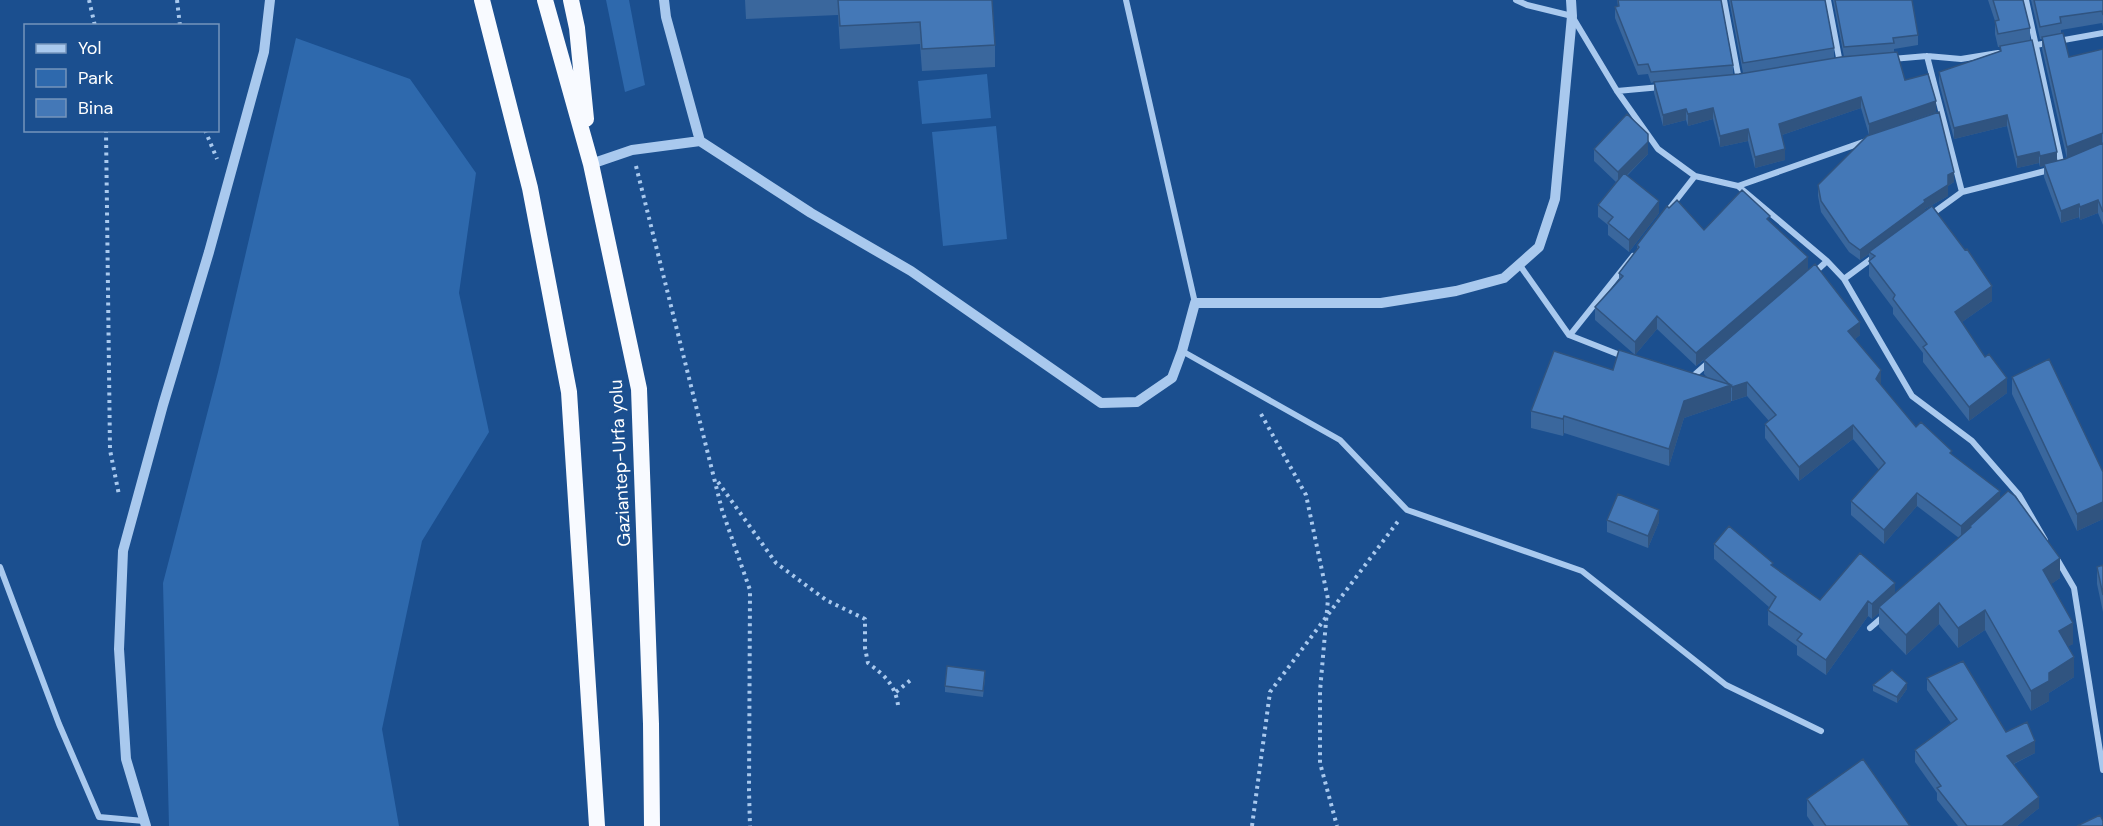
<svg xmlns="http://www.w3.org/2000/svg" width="2103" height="826" font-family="'DM Sans',sans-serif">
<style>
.green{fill:#2e69ad}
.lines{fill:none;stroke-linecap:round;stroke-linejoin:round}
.path{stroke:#a9c9ee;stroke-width:4;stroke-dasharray:3 4.5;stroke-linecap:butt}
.minor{stroke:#a9c9ee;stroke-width:6}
.tertiary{stroke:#a9c9ee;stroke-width:10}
.trunk{stroke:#f8faff;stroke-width:16}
.wall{fill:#3a679d;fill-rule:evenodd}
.shaded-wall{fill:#305480}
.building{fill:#4478b7;stroke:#305480;stroke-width:1.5}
.labels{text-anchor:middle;stroke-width:5;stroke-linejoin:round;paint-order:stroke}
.street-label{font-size:18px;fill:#fff;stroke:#1b4f8f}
</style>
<rect width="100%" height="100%" fill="#1b4f8f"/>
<!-- green -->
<path class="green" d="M606 0H629L645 85 625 92Z
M296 38 410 79 476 173 459 293 489 432 422 541 382 729 399 826H169L163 583 218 372Z
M987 74 991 118 922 124 918 81Z
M996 126 1007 239 943 246 932 132Z"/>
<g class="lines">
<!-- path -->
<path class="path" d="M89 0 95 26
M177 0 180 26
M106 130 110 450 119 495
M205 130 217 159
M636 166 722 510 750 590 749 791 750 826
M1261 414 1306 495 1328 599 1320 691V763L1337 826
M718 482 776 563 826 600 865 619V648L868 663C884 675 895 684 898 705
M896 692 912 679
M1252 826 1270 692 1399 520"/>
<!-- minor -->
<path class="minor" d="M1126 0 1195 303
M1516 0 1527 5 1572 16 1617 91 1658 149 1695 176 1738 186 1827 261 1844 279 1912 396 1972 441 2019 495 2045 540
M1724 0 1739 80
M1828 0 1840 63
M2026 0 2062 167
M2025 47 2103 33
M1927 56 1962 192
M1892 59 1927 56 1961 59 1998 53
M1617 91 1661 87
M1738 186 1866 141
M1670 208 1695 176
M1929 216 1962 192 2049 170
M1519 264 1569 335 1625 357
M1813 274 1827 261
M1844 279 1875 256
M1570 335 1633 256
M1692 377 1709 362
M1246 387 1182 351 1340 440 1407 510 1582 571 1726 685 1821 731
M2057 559 2074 588 2103 770
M0 567 59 724 99 817 144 821
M1870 628 1885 615"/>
<!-- tertiary -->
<path class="tertiary" d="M664 0 666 17 700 141
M591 164 632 150 700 141 811 213 911 271 1101 403 1137 402 1172 378 1182 351 1195 303H1381L1456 291 1504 278 1539 247 1555 199 1572 16 1571 0
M146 826 126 759 119 649 123 551 163 405 209 252 264 52 270 0"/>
<!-- trunk -->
<path class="trunk" d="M482 0 530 188 569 392 597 826
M545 0 591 164 639 389 651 724 652 826
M571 0 577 28 586 119"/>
</g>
<!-- wall -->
<path class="wall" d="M745 0H992L995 45V67L922 71 920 44 840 49 838 15 746 19Z
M1617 0H1721L1733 65V75L1743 73 1729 0H1825L1834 48V58L1844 57 1833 0H1912L1918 35V45L1894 49V53L1905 80 1936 112 1869 135 1861 108 1782 135 1785 160 1755 168 1748 141 1720 147 1713 119 1688 126 1686 120 1663 126 1654 93V82L1651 83 1648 74 1638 75 1615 18V7L1618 6Z
M1988 0H2023L2030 28V41L2057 161 2067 159 2042 49V39H2040L2031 0H2103V27L2102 23 2061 30V33L2069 57 2103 49V225L2098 213 2080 220 2079 217 2061 223 2044 177V166L2040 167 2039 163 2017 168 2007 126 1954 139 1939 83V72L2000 51V47H1998L1995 34V21Z
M1594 149 1648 154 1627 176 1659 213 1629 252 1608 235V225L1598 217V205L1616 182 1594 161Z
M1954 182 1948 186V196L1925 209V211L1992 301 1962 322 2007 393 1969 421 1923 362V353L1893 314V308L1869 276V254L1860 260 1849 252 1821 212 1818 196V185Z
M1770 221 1860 335 1855 339 1881 384V385L1916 427 1952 455 2000 499 2060 578 2051 584 2073 644 2068 646 2074 677 2049 693V701L2031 711 1985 630 1958 648 1939 624 1906 655 1879 627V613L1872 619 1868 616 1826 675 1797 655V646L1768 625V610L1769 607 1714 559V544L1773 567 1820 600 1895 593 1959 538 1917 506 1884 544 1851 515V501L1879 470 1853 439 1799 481 1765 438V424L1769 421 1747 396 1732 401H1731V402L1684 418 1669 466 1564 433 1563 436 1531 428V411L1613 370 1634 354 1595 320V307L1619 280V273L1637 249V245L1704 230ZM1657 329 1696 366 1704 360V374L1707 377 1635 355Z
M2012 377 2103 472V519L2077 531 2012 394Z
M1607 520 1659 522 1648 548 1607 532Z
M2103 565V612L2097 584V567Z
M985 677 983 697 945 692V686Z
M1927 678 2035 753 2014 764 2039 808 2017 826H1958L1937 800V793L1915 762V750L1951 723 1927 690Z
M1873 685 1907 689 1897 703 1873 691Z
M1807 799 1910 826H1814L1807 816Z"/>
<!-- shaded-wall -->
<path class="shaded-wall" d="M1861 97V108L1779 136V124Z
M1936 101V112L1869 135V124Z
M1713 108V119L1688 126V114Z
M1686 109V120L1663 126V115Z
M2007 115V126L1954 139V128Z
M1748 129V141L1720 147V136Z
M2102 132V145L2067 160V147Z
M1648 142V154L1618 184V172Z
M1785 149V160L1755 168V157Z
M2039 152V163L2017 168V157Z
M2057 152V163L2040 167V156Z
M1954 172V182L1948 186V196L1925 209V212L1869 252V254L1860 260V250L1924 200 1948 175Z
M2098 200V213L2080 220V207Z
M1659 201V213L1629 252V240Z
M2079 204V217L2061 223V211Z
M1808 257V270L1696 366V353Z
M1992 286V301L1955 327V312Z
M1657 316V329L1635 355V342Z
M1860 322V335L1848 345V331Z
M1881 370V384L1876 393V379Z
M2007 378V393L1969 421V407Z
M1747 382V396L1732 401V387Z
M1731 385V402L1684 418 1669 466V449L1684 401Z
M1564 416V433L1563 436V419Z
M1853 425V439L1799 481V467Z
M2000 491V505L1970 526V532L1961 540V526Z
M1917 493V506L1884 544V530Z
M2103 502V519L2077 531V514Z
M1659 510V522L1648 548V536Z
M2060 558V578L2043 590V570Z
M1895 583V598L1879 607V613L1872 619V604Z
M1868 601V616L1826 675V660Z
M1939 603V624L1906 655V635Z
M1985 610V630L1958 648V628Z
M2073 623V644L2059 652V631Z
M2074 657V677L2049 693V701L2031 711V691L2049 673Z
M1907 683V689L1897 703V697Z
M2035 741V753L2007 767V756Z
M2039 797V808L2017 826H2002Z"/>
<!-- building -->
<path class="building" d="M838 0H992L995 45 922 49 920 22 840 26Z
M1618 0H1721L1733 65 1651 72 1648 64 1638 65 1615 7 1619 6Z
M1731 0H1825L1834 48 1743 63Z
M1835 0H1912L1918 35 1893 38 1894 43 1844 47Z
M1993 0H2023L2030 28 1998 34 1995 21 1999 20Z
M2034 0H2103V15L2102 11 2060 17 2061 23 2040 27Z
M2063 33 2069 57 2103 49V133L2067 147 2042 37Z
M2032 40 2057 152 2040 156 2039 152 2017 157 2007 115 1954 128 1939 72 2001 51 2000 46Z
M1897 52 1905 80 1928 74 1936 101 1869 124 1861 97 1779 124 1785 149 1755 157 1748 129 1720 136 1713 108 1688 114 1686 109 1663 115 1654 82 1739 74 1841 57Z
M1939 112 1954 172 1948 175V185L1924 200 1925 202 1860 250 1849 242 1821 201 1818 185 1867 136Z
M1627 114 1648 134V142L1618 172 1594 149Z
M2103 143V212L2098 200 2080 207 2079 204 2061 211 2044 164 2065 159Z
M1624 173 1659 201 1629 240 1608 223 1613 217 1598 205Z
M1742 190 1770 216 1767 219 1808 257 1696 353 1657 316 1635 342 1595 307 1623 276 1619 273 1639 247 1637 245 1667 206 1669 208 1677 200 1704 230Z
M1932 206 1965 250 1967 249 1992 286 1955 312 1985 357 1989 354 2007 378 1969 407 1923 347 1927 344 1893 299 1895 295 1869 261 1875 256 1869 252Z
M1815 264 1860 322 1848 331 1881 370 1876 379 1916 427 1921 422 1952 451 1950 453 2000 491 1961 526 1917 493 1884 530 1851 501 1885 463 1853 425 1799 467 1765 424 1776 415 1747 382 1732 387 1731 385 1728 383 1704 360Z
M1619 350 1731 385 1684 401 1669 449 1564 416 1563 419 1531 411 1554 351 1613 370Z
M2049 359 2103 472V502L2077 514 2012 377Z
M2008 491 2015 496 2060 558 2043 570 2073 623 2059 631 2074 657 2049 673V681L2031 691 1985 610 1958 628 1939 603 1906 635 1879 607 1971 527 1970 526Z
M1618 494 1659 510 1648 536 1607 520Z
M1729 526 1773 563 1771 565 1820 600 1860 553 1895 583 1872 604 1868 601 1826 660 1797 640 1802 634 1768 610 1776 597 1714 544Z
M2103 565V595L2097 567Z
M1963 661 2006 732 2027 722 2035 741 2007 756 2039 797 2002 826H1967L1937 788 1941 786 1915 750 1957 719 1927 678Z
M947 666 985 671 983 691 945 686Z
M1892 670 1907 683 1897 697 1873 685Z
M1863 759 1910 826H1826L1807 799Z
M2100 815 2103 821V826H2077Z"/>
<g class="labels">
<!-- street labels -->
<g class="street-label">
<text transform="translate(620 463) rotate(-93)" y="6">Gaziantep-Urfa yolu</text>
</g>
</g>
<!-- legend -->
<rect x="24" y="24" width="195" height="108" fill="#1b4f8f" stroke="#7695bc" stroke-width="1.5"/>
<rect x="36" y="44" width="30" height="9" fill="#a9c9ee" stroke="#7695bc" stroke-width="1.5"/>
<text x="78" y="54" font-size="18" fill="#ffffff">Yol</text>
<rect x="36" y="69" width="30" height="18" fill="#2e69ad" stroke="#7695bc" stroke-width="1.5"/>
<text x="78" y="84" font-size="18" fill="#ffffff">Park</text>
<rect x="36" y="99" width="30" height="18" fill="#4478b7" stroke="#7695bc" stroke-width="1.5"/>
<text x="78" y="114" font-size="18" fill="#ffffff">Bina</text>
</svg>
